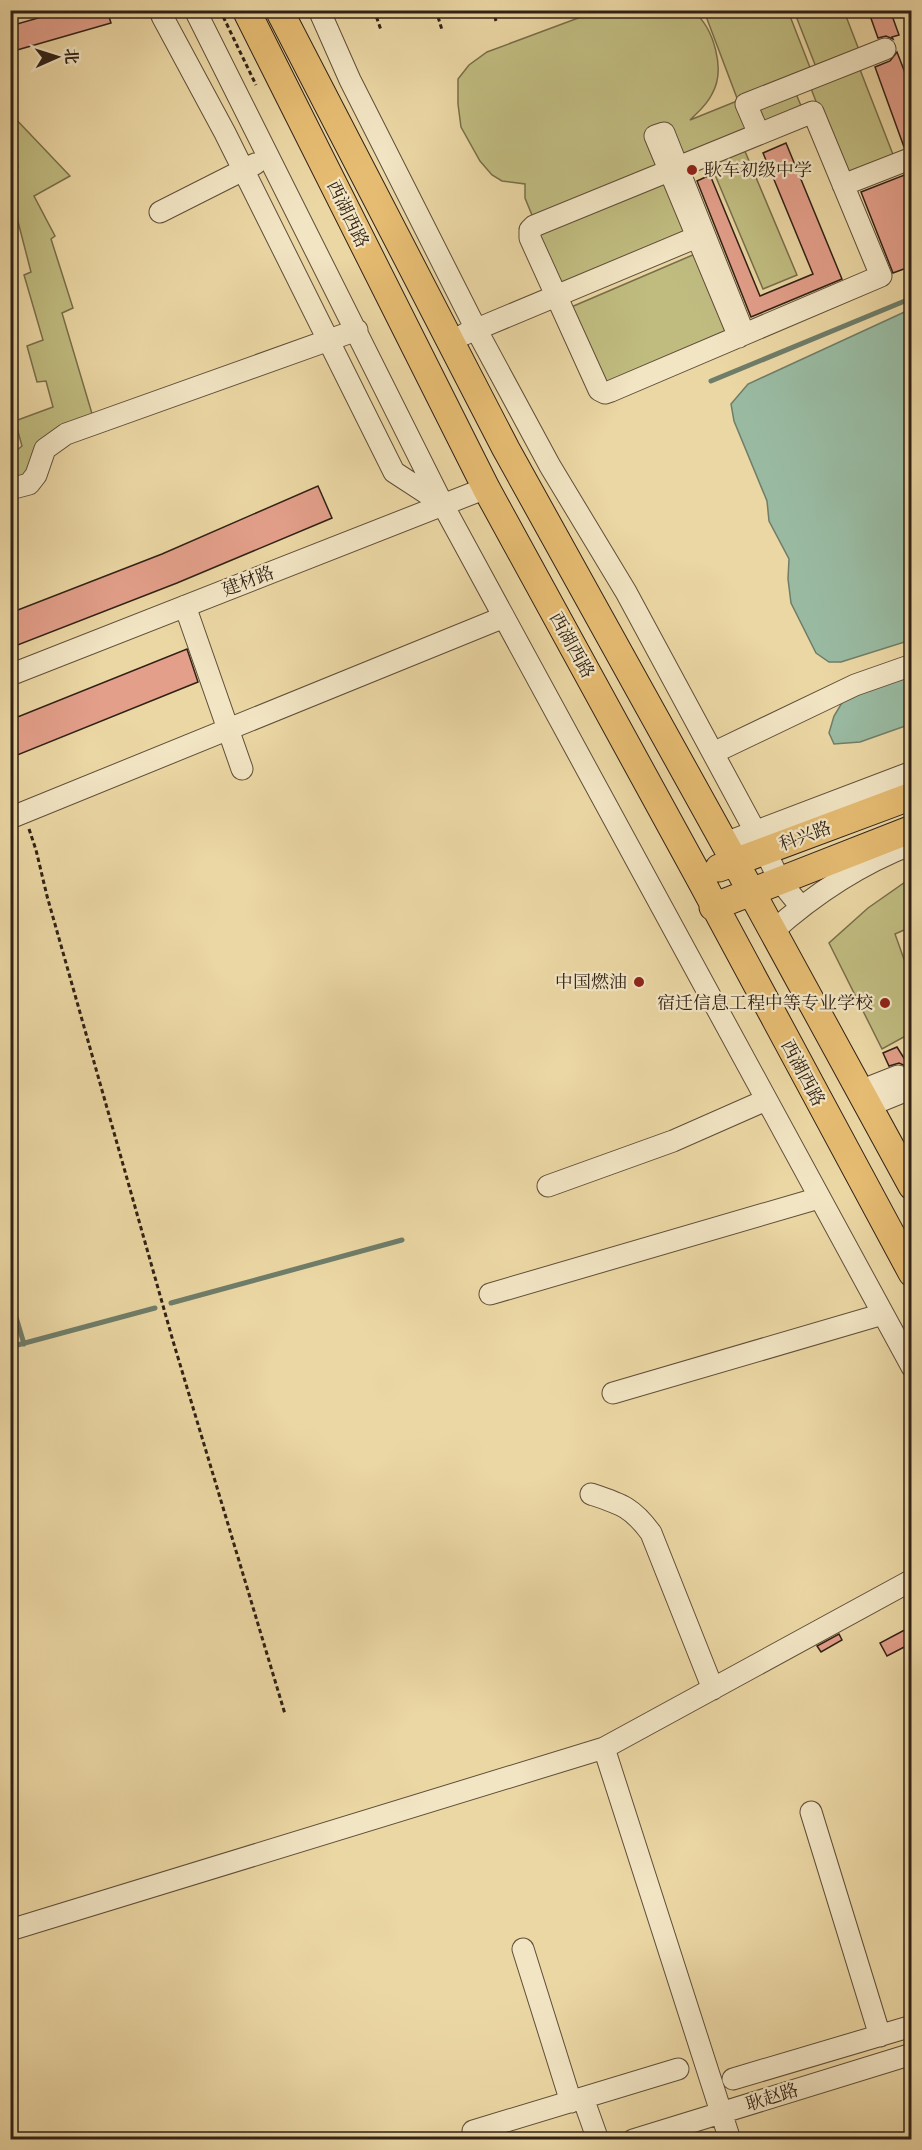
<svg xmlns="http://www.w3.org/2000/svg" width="922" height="2150" font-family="'Gentium Book Plus','Noto Serif SC',serif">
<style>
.green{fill:#c0bc80;stroke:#786e4a;stroke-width:1.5}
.water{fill:#99baa1;stroke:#6f7d69;stroke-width:1.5}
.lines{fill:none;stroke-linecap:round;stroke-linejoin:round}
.stream{stroke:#6f7d69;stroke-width:5}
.building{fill:#e39f8a;stroke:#302115;stroke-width:1.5}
.minor-casing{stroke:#5f4e39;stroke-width:23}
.major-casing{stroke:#302115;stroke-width:29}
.path{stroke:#302115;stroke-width:3;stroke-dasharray:4.5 3;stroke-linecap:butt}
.minor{stroke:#f2e5c4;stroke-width:21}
.major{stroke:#e6bc72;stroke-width:27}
.poi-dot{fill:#8f2418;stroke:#f2e5c4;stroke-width:2}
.labels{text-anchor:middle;stroke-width:4.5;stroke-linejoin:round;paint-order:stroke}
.poi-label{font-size:18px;fill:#302115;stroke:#f2e5c4;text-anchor:end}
.street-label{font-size:18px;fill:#302115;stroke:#f2e5c4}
</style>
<rect width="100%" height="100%" fill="#ebd7a4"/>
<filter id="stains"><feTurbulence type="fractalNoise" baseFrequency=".00333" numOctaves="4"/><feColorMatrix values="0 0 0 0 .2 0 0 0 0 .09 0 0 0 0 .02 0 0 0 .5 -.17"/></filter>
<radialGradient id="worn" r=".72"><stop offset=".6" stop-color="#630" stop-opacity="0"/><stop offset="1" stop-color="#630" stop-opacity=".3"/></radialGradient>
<!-- green -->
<path class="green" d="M597 11H693C714 28 726 70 712 94 707 105 698 112 690 120L737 101 749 130 534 220 525 198V184L502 181 492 175 480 161 461 127 458 104V79L469 65 487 52Z
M704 11H788L811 70 737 98Z
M794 11H844L859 50 816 67Z
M859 67 894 157 845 176 810 86Z
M794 89 802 108 761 125 753 106Z
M11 114 70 176 34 196 55 236 51 239 73 308 62 313 93 417 32 470 11 482V455L22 446 15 421 53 407 46 381 37 382 27 346 43 340 24 275 31 272 15 210 11 211 10 170 18 167 11 143Z
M744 149 797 275 763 289 710 163Z
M665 179 686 230 555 286 534 235Z
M695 254 730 335 603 388 569 308Z
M911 878V927L895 934 911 979V1033L882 1049 829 943 868 908Z"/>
<!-- water -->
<path class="water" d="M911 309V640L841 662H829L816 653 791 603 788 579 789 559 769 521 767 501 734 421 731 404 748 384Z
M911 671V724L860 742 834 744 829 733 834 716 843 701Z"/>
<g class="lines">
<!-- stream -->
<path class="stream" d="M711 381 912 298
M10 1297 24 1344
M171 1303 402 1240
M10 1347 155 1308"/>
</g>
<!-- building -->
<path class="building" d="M66 10H107L111 23 17 50 10 26Z
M868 10H890L899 35 892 37 893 39 886 36 878 38Z
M897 52 912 91V146L904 147 875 67 890 61Z
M786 143 842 279 751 317 697 181 710 175 760 296 813 274 763 153Z
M912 172V266L893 273 861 192Z
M318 486 332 518 177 583 10 648V613L162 554Z
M187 649 198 682 10 758V720Z
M897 1047 912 1071V1080L910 1072 906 1066 899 1063 889 1066 883 1053Z
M912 1626V1643L887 1656 880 1643Z
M839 1634 842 1640 821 1652 817 1646Z"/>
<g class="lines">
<defs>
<path id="minor" d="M195 10 443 505 912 1367
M319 10 350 80 476 329 550 466 626 592 755 831 780 881 801 907
M162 16 225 133 394 472 443 504
M813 112 881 276 611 391 605 393 599 390 530 238V230L534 226Z
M759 134 746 104 885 49
M843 185 912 158
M160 212 255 164
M465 334 697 237 705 238
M739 337 655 136 664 133 744 334
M10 489 29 484 36 475 45 449 66 434 357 330
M185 606 242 769
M10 675 486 488
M713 753 855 685 912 665
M10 818 504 617
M725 843 912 772
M772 932C813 895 860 864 912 844
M860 1091 898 1076
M868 1106 905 1091
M548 1186 673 1141 766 1100
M490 1294 819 1198
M613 1393 883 1314
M591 1494C621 1504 632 1507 651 1533L713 1689
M604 1748 730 2140
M811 1812 880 2036
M10 1930 604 1748 912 1580
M523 1949 571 2102
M733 2079 912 2026
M583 2098 598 2140
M473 2131 678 2069
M633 2140 912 2054"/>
<path id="major" d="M246 10 486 488 699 877 912 1273
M279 10 506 449 735 862 912 1186
M719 868 912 796
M713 907 912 829"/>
</defs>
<!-- minor casing -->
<use href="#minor" class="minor-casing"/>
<!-- major casing -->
<use href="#major" class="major-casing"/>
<!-- path -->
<path class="path" d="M220 10 256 85
M374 10 381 30
M436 10 442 30
M493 10 496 21
M10 780 16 795
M29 829 36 850 47 896 173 1341 285 1714"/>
<!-- minor -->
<use href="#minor" class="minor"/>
<!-- major -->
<use href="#major" class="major"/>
</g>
<!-- markers -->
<g class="poi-dot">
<circle cx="692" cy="170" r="6"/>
<circle cx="639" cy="982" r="6"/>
<circle cx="885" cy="1003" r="6"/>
</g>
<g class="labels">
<!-- poi labels -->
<g class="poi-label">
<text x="704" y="176" text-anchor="start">耿车初级中学</text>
<text x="627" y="988">中国燃油</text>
<text x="873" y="1009">宿迁信息工程中等专业学校</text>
</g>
<!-- street labels -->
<g class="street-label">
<text transform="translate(348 214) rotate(64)" y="6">西湖西路</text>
<text transform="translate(248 581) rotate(-21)" y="6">建材路</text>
<text transform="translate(572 645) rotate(61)" y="6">西湖西路</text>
<text transform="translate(805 836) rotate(-20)" y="6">科兴路</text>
<text transform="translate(803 1073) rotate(62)" y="6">西湖西路</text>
<text transform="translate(772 2097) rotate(-17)" y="6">耿赵路</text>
</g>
</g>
<!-- margin -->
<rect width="922" height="2150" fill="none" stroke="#ebd7a4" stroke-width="36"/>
<rect x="12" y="12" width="898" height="2126" fill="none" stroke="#302115" stroke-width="3"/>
<rect x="18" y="18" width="886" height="2114" fill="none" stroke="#302115" stroke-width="1.5"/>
<!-- north arrow -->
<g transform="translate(57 57) rotate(87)" stroke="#f2e5c4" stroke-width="4.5" paint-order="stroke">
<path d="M0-4.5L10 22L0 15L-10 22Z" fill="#302115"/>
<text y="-9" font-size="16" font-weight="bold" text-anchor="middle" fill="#302115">北</text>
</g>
<rect width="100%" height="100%" filter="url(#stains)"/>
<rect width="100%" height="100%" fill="url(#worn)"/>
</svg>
